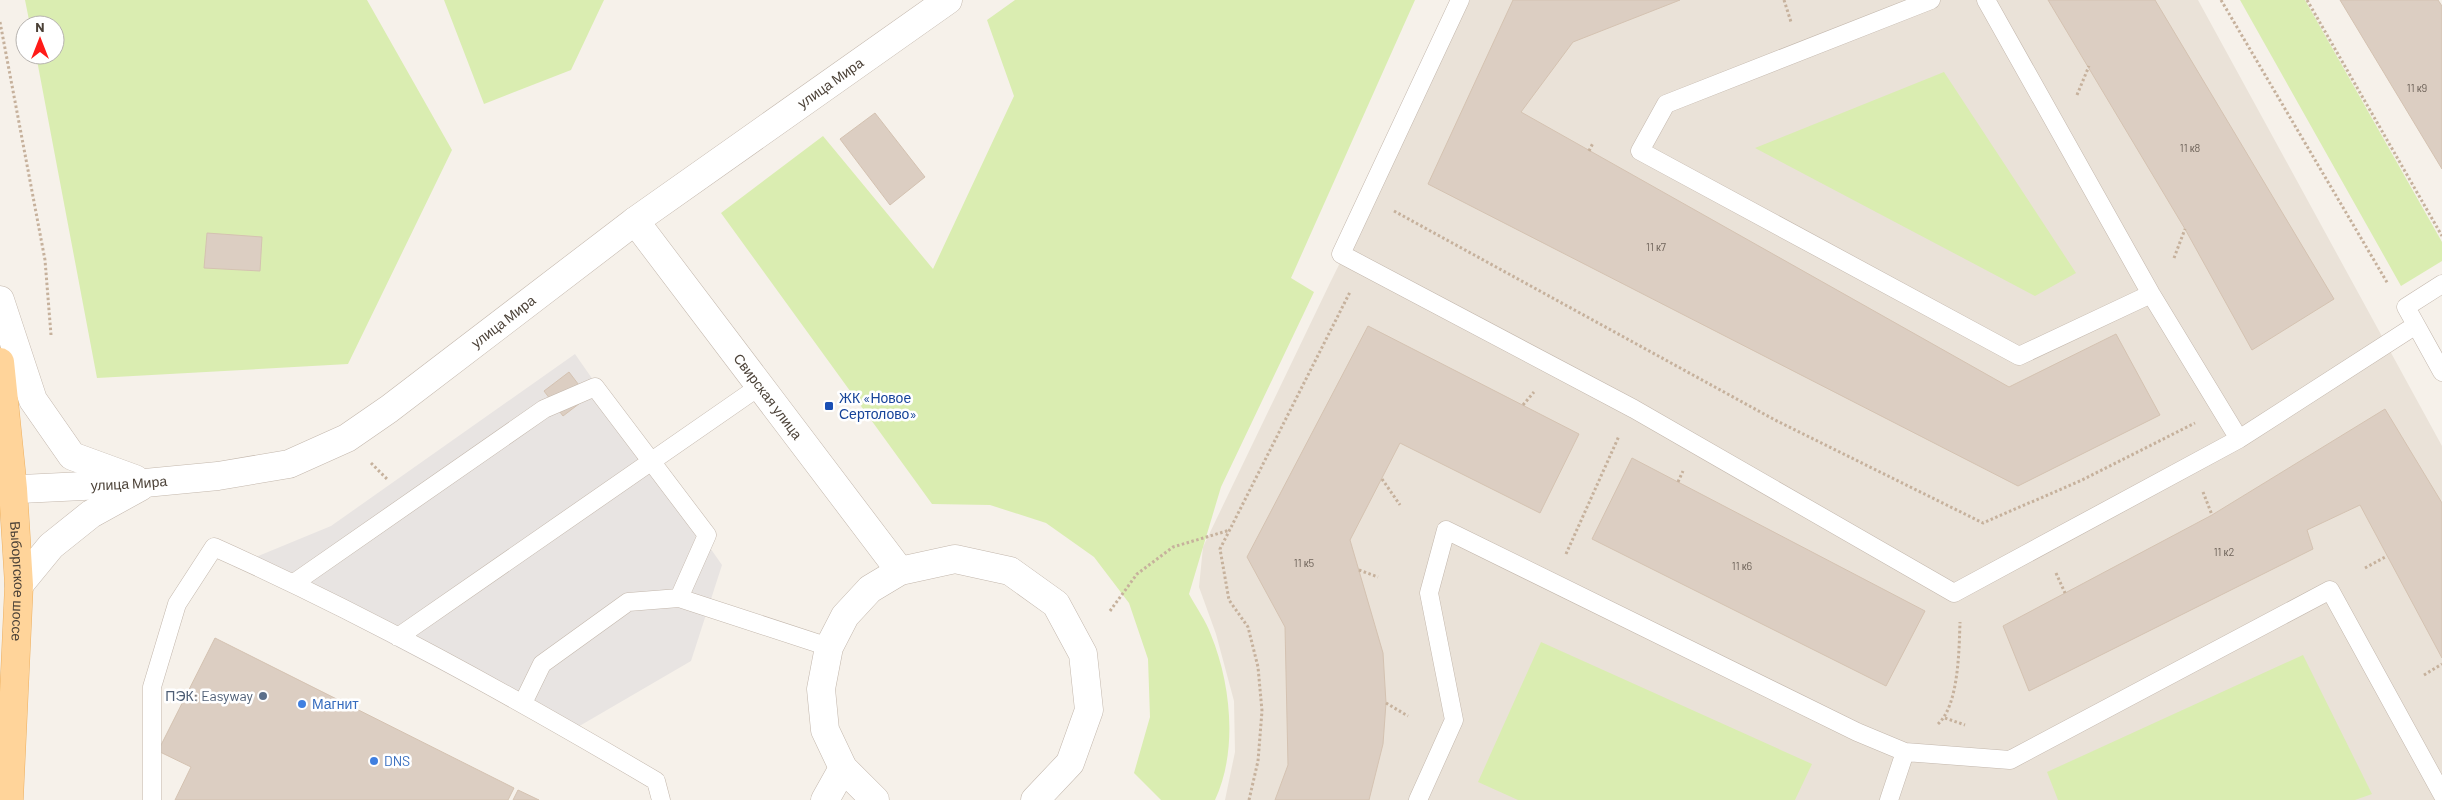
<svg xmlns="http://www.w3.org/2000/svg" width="2442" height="800" font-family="Barlow,sans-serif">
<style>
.residential{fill:#eae2d8}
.green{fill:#daedb1}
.parking{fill:#e8e4e2}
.building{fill:#dccec2;stroke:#d4c2b1}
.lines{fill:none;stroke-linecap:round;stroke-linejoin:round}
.lane-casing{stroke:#c3b7ac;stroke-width:19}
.street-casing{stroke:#c3b7ac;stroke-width:29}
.primary-casing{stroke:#edb061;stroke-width:29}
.path{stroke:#c6b19c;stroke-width:3;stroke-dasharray:2.5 2.5;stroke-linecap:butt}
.lane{stroke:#fff;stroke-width:18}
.street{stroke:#fff;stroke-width:28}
.primary{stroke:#ffd49a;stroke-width:28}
.transit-dot{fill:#1a4fb4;stroke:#fff;stroke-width:2}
.service-dot{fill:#5c6f8a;stroke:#fff;stroke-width:2}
.shop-dot{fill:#3f7fe0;stroke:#fff;stroke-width:2}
.labels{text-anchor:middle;stroke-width:5;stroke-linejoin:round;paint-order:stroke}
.number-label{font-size:11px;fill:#6f645a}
.street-label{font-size:14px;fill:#4b4137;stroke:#fff}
.transit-label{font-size:14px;fill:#164399;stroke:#fff;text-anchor:start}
.service-label{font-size:14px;fill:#4e5e75;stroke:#fff;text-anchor:end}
.shop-label{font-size:14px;fill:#366cbe;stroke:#fff;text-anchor:start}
</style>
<rect width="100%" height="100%" fill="#f6f1ea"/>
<!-- residential -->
<path class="residential" d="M1470 0H2198L2442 446V800H1225L1235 752 1234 701 1216 634 1199 587 1203 547 1329 285Z"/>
<!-- green -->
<path class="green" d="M25 0H367L452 150 348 364 97 378 36 55H55V25H30Z
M444 0H604L571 70 484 104Z
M1015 0H1415L1291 278 1314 292 1221 487 1189 594C1196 607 1206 621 1211 635 1231 684 1238 751 1215 800H1161L1134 773 1150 717 1148 659 1129 603 1094 557 1046 523 990 505 932 504 721 213 823 136 933 269 1014 96 987 20Z
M2240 0H2305L2442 242V261L2401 286Z
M1944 72 2076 273 2035 296 1755 148Z
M1541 642 1812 764 1795 800H1518L1478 782Z
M2303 655 2372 794 2355 800H2058L2047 772Z"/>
<!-- parking -->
<path class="parking" d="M575 354 722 565 691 661 564 735 239 564 331 526Z"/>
<!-- building -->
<path class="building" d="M1513 0H1680L1573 42 1521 112 2009 387 2116 334 2160 415 2018 486 1428 184Z
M2048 0H2155L2334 299 2252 350 2185 229Z
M2340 0H2438L2442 6V169Z
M875 113 925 177 890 205 840 139Z
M207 233 262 237 260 271 204 268Z
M1368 326 1579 434 1540 513 1400 443 1350 540 1383 653 1386 703 1383 744 1369 800H1275L1288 765 1285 627 1247 557Z
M569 372 588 397 563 416 544 391Z
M2385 409 2442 503V658L2360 505 2307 530 2313 549 2029 691 2003 626 2212 515Z
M1632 458 1925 611 1886 686 1592 539Z
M215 638 514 788 508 800H175L191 767 158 751Z
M518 790 539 800H513Z"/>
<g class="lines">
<defs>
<path id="lane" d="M1460 0 1341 254 1634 409 1954 593 2239 439 2416 325 2406 307 2442 284
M1931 0 1666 104 1640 151 2019 356 2151 294
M1986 0 2151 294 2239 439
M2416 325 2442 372
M294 583 544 409 595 387 707 535 679 598
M398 637 760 386
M523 703 542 664 628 602 679 598 829 647
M1905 752 2010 760 2330 590 2442 794
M152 800V687L177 604 214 547C366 615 512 696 656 781L661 800
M1418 800 1454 720 1429 593 1446 530 1857 732 1905 752 1889 800"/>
<g id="street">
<path id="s1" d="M635 221 900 571"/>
<path d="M0 300 33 400 72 456 135 479"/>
<path id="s2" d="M0 490 145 483 218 476 289 464 347 438 389 409 635 221 948 0"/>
<path d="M19 585 51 546 91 514 140 487"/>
<path d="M825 800 843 768"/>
<path d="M875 800 843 768 825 730 821 689 829 647 845 616 870 589 900 571 955 559 1010 571 1056 604 1083 654 1089 710 1070 763 1035 800"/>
</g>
<g id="primary">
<path id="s3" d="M0 362 13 489 19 585 9 800"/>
</g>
</defs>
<!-- lane casing -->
<use href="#lane" class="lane-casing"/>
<!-- street casing -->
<use href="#street" class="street-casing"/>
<!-- primary casing -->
<use href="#primary" class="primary-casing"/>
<!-- path -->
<path class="path" d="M1784 0 1791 22
M2221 0 2388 284
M2307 0 2442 236
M0 22 45 260 51 335
M2077 95 2089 66
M1589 151 1593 143
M1394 211 1775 420 1983 523 2082 480 2195 423
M2174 258 2185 229
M1523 405 1534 392
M371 463 388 480
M1382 479 1400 505
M1678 482 1683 471
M2203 492 2212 515
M1566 554 1619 436
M2365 568 2387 556
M1359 570 1378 577
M2056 573 2065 593
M1110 611 1137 574 1173 547 1230 530
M2424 675 2442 664
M1386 703 1408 716
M1945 718 1965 725
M1938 724C1959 705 1959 649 1960 622
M1249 800 1258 761 1262 711 1258 667 1248 627 1229 600 1220 549 1350 292"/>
<!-- lane -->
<use href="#lane" class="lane"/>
<!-- street -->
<use href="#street" class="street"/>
<!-- primary -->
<use href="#primary" class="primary"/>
</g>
<!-- markers -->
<rect class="transit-dot" x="824" y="401" width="10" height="10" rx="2.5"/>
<circle class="service-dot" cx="263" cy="696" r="5"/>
<g class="shop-dot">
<circle cx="302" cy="704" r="5"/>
<circle cx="374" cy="761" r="5"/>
</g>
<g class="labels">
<!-- number labels -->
<g class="number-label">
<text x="2417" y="92">11 к9</text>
<text x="2190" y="152">11 к8</text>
<text x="1656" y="251">11 к7</text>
<text x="2224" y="556">11 к2</text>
<text x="1304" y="567">11 к5</text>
<text x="1742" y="570">11 к6</text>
</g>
<!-- street labels -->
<g class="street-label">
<text dy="5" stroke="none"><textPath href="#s2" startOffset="954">улица Мира</textPath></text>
<text dy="5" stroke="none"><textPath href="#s2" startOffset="549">улица Мира</textPath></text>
<text dy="5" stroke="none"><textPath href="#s1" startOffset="220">Свирская улица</textPath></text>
<text dy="5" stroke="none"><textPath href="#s2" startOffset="129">улица Мира</textPath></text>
<text dy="5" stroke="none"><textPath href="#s3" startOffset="220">Выборгское шоссе</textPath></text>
</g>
<!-- transit labels -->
<g class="transit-label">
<text x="839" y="403">ЖК «Новое<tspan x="839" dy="16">Сертолово»</tspan></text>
</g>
<!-- service labels -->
<g class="service-label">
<text x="253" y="701">ПЭК: Easyway</text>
</g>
<!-- shop labels -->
<g class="shop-label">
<text x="312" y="709">Магнит</text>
<text x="384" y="766">DNS</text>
</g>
</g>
<!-- north arrow -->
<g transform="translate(40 40)"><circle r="24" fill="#ffffff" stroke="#b7b3af"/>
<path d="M0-4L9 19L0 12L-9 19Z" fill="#ff1b18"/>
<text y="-8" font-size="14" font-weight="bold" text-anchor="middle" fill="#4b4137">N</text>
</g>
</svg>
